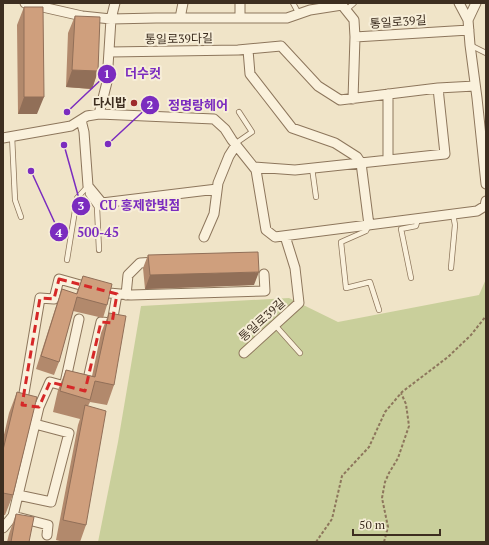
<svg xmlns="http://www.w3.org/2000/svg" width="489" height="545" font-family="'PT Serif','Noto Sans KR',serif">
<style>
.green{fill:#c9cf9b}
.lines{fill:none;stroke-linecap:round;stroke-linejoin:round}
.lane-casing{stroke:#8d765c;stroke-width:6}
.street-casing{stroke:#8d765c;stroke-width:11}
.path{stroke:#8d765c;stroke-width:2;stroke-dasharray:3 2;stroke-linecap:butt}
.lane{stroke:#faf1dc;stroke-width:4.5}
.street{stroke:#faf1dc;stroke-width:9}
.wall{fill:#b2896c}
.shaded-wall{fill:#916f58}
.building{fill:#cf9f7d;stroke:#916f58}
.marked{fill:none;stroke:#d62828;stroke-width:3;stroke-dasharray:8 5;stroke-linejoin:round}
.poi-dot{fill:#9e2a2b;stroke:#f7eed8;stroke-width:1.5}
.labels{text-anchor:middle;stroke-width:4;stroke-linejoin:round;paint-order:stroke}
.street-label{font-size:12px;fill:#3d2e20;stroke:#f7eed8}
.poi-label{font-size:12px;font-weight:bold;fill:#3d2e20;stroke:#f7eed8;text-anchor:end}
.leader{fill:none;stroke:#7b2cbf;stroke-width:1.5}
.callout-dot{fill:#7b2cbf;stroke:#f7eed8;stroke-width:1.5}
.mark-label{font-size:12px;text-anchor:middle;font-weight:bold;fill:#fff}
.callout-label{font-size:13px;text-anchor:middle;font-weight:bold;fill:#7b2cbf;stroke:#f7eed8;stroke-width:4;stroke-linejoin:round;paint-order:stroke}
</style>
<rect width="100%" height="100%" fill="#f0e4c8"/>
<!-- green -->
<path class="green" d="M486 279V542H98L118 442 141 306 289 298 338 322 479 295Z"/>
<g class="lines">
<defs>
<path id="lane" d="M293 3 299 14
M346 10 354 3
M470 45 486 53
M12 136 15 200 21 217
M236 145 239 141 252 132 239 112
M312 168 316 197
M88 188V194L97 207 99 250
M369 225 366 231 341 242 346 288 370 282 379 310
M67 260 77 198 88 186
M451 268 455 225 453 214
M411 278 401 229 416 226 418 219
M275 325 300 353"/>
<path id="street" d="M25 3 82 16 111 19 156 18H287L310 10 342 5 354 20 355 37 353 99
M240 3V17
M459 3 468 20 470 45 477 98 486 184
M180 18 183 3
M468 20 476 3
M355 37 469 30
M248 50 250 74 292 128 335 143 357 157 361 163 369 225
M110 52 238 50 281 46 318 86 340 100 438 88 475 86
M99 114 107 82 111 19 115 3
M81 120 84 132 88 186 102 203 217 189
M3 138 71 126 87 116 99 114 214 119 225 129 232 140 256 170 266 230 275 237 477 211 485 206 486 201
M388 160V94
M254 167 295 170 445 154 438 88
M204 237 214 214 218 183 229 156 236 145
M126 295 128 275 140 263 156 262
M244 353 299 303 295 268 285 236
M65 383 79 319
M86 388 101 322 112 323 117 294
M39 407 50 382 72 388
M18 495 51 502 69 433 35 424
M13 516 39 407 22 405 40 298 54 299 59 279 109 293 131 295 265 291 264 274
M3 528 13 516 48 525 47 535"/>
</defs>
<!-- lane casing -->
<use href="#lane" class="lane-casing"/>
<!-- street casing -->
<use href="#street" class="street-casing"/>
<!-- path -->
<path class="path" d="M316 542 332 519 342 476 369 447 385 412 402 392 448 357 471 335 486 316
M384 542 388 527 382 498 385 482 389 473 398 458 409 426 406 404 401 393"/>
<!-- lane -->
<use href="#lane" class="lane"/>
<!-- street -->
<use href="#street" class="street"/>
</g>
<!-- wall -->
<path class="wall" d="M24 7 37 114H18L17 25Z
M75 16 98 71 92 89 66 87 68 33Z
M148 255 254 285 145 289 143 268Z
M83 276 107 305 103 318 73 311 59 362 54 375 36 369 57 303 62 289 76 294Z
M109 313 114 385 107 405 90 402 88 406 86 525 80 542H64L56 540 78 425 80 419 53 412 58 390 66 370 92 376 101 333Z
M17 392 13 495 5 515H3V439L9 413Z
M16 514 29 542H7L9 534Z"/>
<!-- shaded-wall -->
<path class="shaded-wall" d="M72 70 98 71 92 89 66 87Z
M24 97H44L37 114H18Z
M259 272 254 285 145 289 150 275Z"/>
<!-- building -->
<path class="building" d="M24 7H43L44 97H24Z
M75 16 100 17 98 71 72 70Z
M258 252 259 272 150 275 148 255Z
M83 276 112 284 107 305 77 297 59 362 41 356 62 289 77 294Z
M109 313 126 316 114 385 95 381 90 400 60 391 66 370 95 377Z
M17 392 37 397 13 495 3 493V450Z
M85 405 106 411 86 525 63 520Z
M16 514 34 517 29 542H11Z"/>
<!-- marked area -->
<path class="marked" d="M59 279 117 294 112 323 101 322 85 391 50 382 39 407 22 405 40 298 54 299Z"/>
<!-- markers -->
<circle class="poi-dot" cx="134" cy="103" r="4"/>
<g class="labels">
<!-- street labels -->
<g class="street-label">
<text transform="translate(398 22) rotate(-4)" y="4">통일로39길</text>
<text transform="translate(179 39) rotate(-1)" y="4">통일로39다길</text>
<text transform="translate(262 320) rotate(-42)" y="4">통일로39길</text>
</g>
<!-- poi labels -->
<g class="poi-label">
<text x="126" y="107">다시밥</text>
</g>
</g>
<!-- callouts -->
<path class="leader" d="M67 112L107 74M108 144L150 105M64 145L81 206M31 171L59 232"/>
<g class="callout-dot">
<circle cx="67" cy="112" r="4"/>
<circle cx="108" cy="144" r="4"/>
<circle cx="64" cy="145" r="4"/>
<circle cx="31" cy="171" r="4"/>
<circle cx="107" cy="74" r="10"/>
<circle cx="150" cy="105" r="10"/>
<circle cx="81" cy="206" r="10"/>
<circle cx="59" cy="232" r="10"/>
</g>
<g class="mark-label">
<text x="107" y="78">1</text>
<text x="150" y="109">2</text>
<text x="81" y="210">3</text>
<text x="59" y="237">4</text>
</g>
<g class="callout-label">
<text x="143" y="78">더수컷</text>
<text x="198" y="110">정명랑헤어</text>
<text x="140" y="210">CU 홍제한빛점</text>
<text x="98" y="237">500-45</text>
</g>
<!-- border -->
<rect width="489" height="545" fill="none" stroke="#3d2e20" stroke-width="8"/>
<!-- scale -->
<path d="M353 529v6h87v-6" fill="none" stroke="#3d2e20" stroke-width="2"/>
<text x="359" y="529" font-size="12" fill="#3d2e20" stroke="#f7eed8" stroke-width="3" paint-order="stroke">50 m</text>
</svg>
